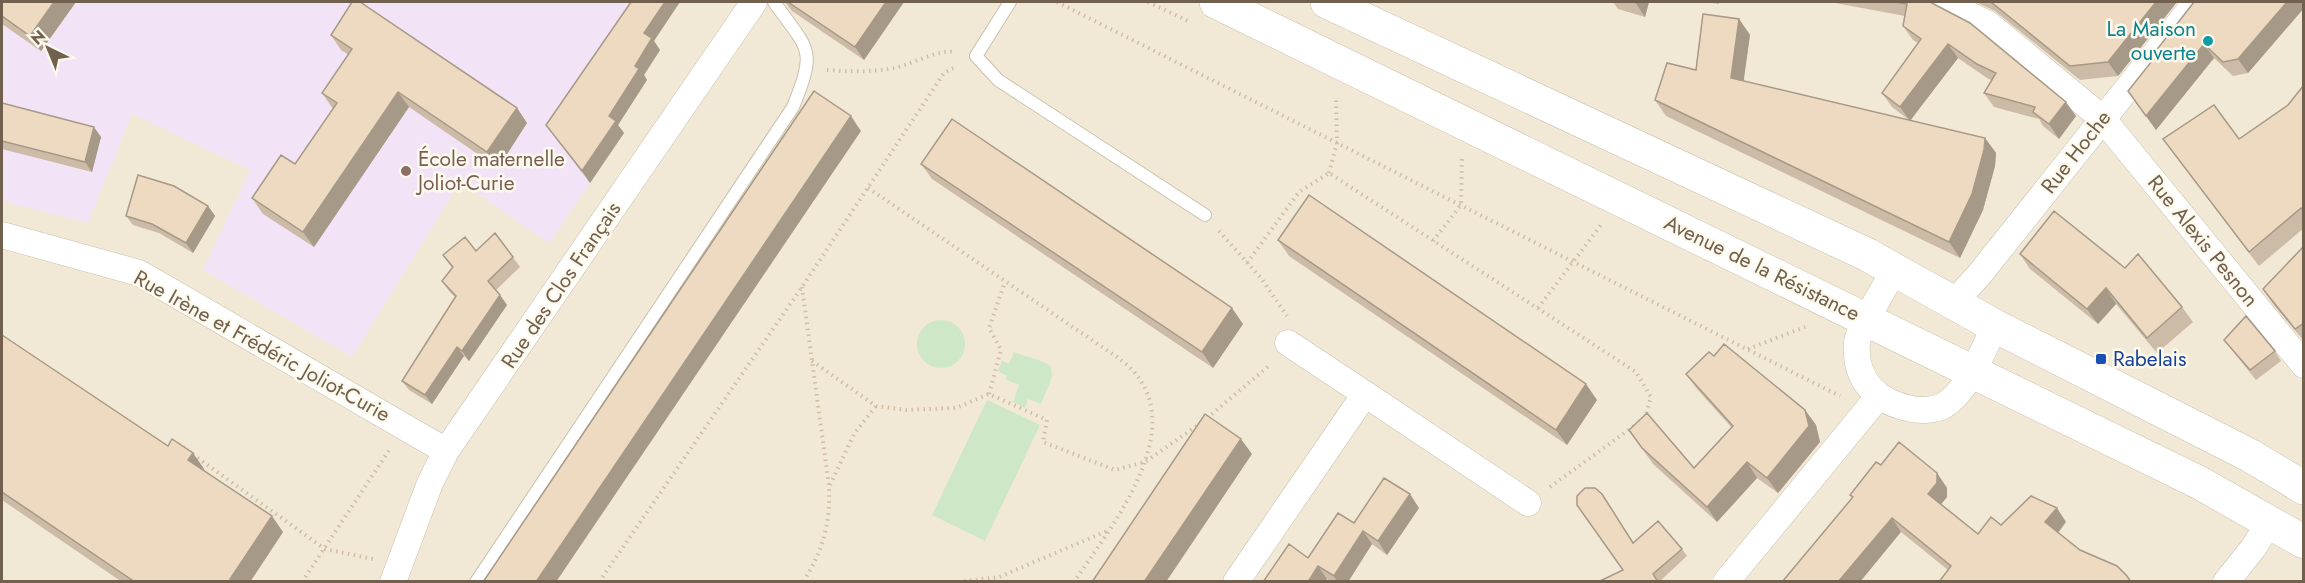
<svg xmlns="http://www.w3.org/2000/svg" width="2305" height="583" font-family="Jost,sans-serif">
<style>
.residential{fill:#f1e9d6}
.education{fill:#f3e3f7}
.green{fill:#cee7c7}
.lines{fill:none;stroke-linecap:round;stroke-linejoin:round}
.lane-casing{stroke:#cbbfae;stroke-width:14}
.street-casing{stroke:#cbbfae;stroke-width:27}
.secondary-casing{stroke:#cdc0ac;stroke-width:34}
.path{stroke:#d2bda4;stroke-width:4;stroke-dasharray:1.5 4.5;stroke-linecap:butt}
.lane{stroke:#fff;stroke-width:12}
.street{stroke:#fff;stroke-width:26}
.secondary{stroke:#fff;stroke-width:33}
.wall{fill:#ccbba6}
.shaded-wall{fill:#a69987}
.building{fill:#eddac1;stroke:#a69987;stroke-width:1.5}
.culture-dot{fill:#0f9aa8;stroke:#fdfaed;stroke-width:2}
.education-dot{fill:#8d6e63;stroke:#fdfaed;stroke-width:2}
.transit-dot{fill:#1a4fb4;stroke:#fdfaed;stroke-width:2}
.labels{text-anchor:middle;stroke-width:5;stroke-linejoin:round;paint-order:stroke}
.culture-label{font-size:21px;fill:#0d838f;stroke:#fdfaed;text-anchor:end}
.street-label{font-size:21px;fill:#71604e;stroke:#fdfaed}
.education-label{font-size:21px;fill:#785e54;stroke:#fdfaed;text-anchor:start}
.transit-label{font-size:21px;fill:#164399;stroke:#fdfaed;text-anchor:start}
</style>
<rect width="100%" height="100%" fill="#faf6e7"/>
<!-- residential -->
<path class="residential" d="M2 2H2303V581H2Z"/>
<!-- education -->
<path class="education" d="M2 2H647L554 136 590 183 549 243 460 182 352 357 203 270 250 170 132 114 88 223 2 201Z"/>
<!-- green -->
<path class="green" d="M917 344a24 24 0 1 1 48 0a24 24 0 1 1-48 0Z
M1014 352C1025 357 1044 360 1051 367L1052 377 1041 404 1028 399 1025 408 1013 402 1019 385 1005 379 1007 376 998 371 1002 361 1009 364Z
M987 400 1040 425 985 541 932 515Z"/>
<g class="lines">
<defs>
<path id="lane" d="M1010 2 976 56 998 80 1205 215
M476 582 793 107C817 48 809 51 774 2"/>
<path id="street" d="M1943 2 1988 24 2102 118 2304 365
M2 235 139 273 446 451
M1895 268C1888 283 1858 330 1857 342 1854 381 1876 402 1912 409 1920 411 1935 410 1943 406 1969 391 1982 351 1995 326
M1955 301 1979 275 2196 2
M1365 394 1528 503
M393 582 430 483 446 451 754 2
M1236 582 1365 394 1288 343
M1726 582 1878 397
M2226 582 2254 547 2270 521"/>
<path id="secondary" d="M1216 2 2200 483 2304 542
M1327 2 1868 255 1995 326 2251 456 2304 488"/>
</defs>
<!-- lane casing -->
<use href="#lane" class="lane-casing"/>
<!-- street casing -->
<use href="#street" class="street-casing"/>
<!-- secondary casing -->
<use href="#secondary" class="secondary-casing"/>
<!-- path -->
<path class="path" d="M1057 2 1840 396
M1148 2 1188 21
M827 70C849 72 872 72 894 68 914 64 934 50 955 52
M1329 173 1337 143 1336 97
M868 188 1117 357C1122 361 1129 366 1134 372 1188 433 1109 530 1074 582
M1219 231 1261 278 1287 316
M1433 241 1461 205 1462 158
M1247 263 1299 192 1329 173 1636 372 1651 397 1645 418
M802 287 829 486C831 522 823 551 803 582
M1538 308 1601 225
M1748 349 1805 327
M812 361 876 406 907 410 956 408 989 394 1047 420 1043 442 1115 470 1145 462 1201 423
M989 394 1001 350 989 328 1005 282
M1207 418 1270 365
M178 444 325 549 373 559
M830 485 854 434 876 406
M1550 487 1634 426
M302 582 390 449
M599 582 802 287 944 73 957 66
M958 582 999 577 1107 531"/>
<!-- lane -->
<use href="#lane" class="lane"/>
<!-- street -->
<use href="#street" class="street"/>
<!-- secondary -->
<use href="#secondary" class="secondary"/>
</g>
<!-- wall -->
<path class="wall" d="M2 2H76L41 51 2 24Z
M785 2H904L864 60 792 11Z
M1613 2H1649L1645 17 1618 9Z
M1704 2H1719V4Z
M1830 2H1930L2076 116 2059 139 2043 126 2039 119 1994 107 1984 93 1991 80 1987 78 1958 58 1910 120 1985 138 1996 153 1995 166 1983 210 1960 258 1666 116 1655 100 1696 70 1739 19 1750 35 1743 81 1909 120 1892 107 1882 93 1918 43 1913 40 1903 26 1905 16Z
M1976 2H2177L2118 76 2080 80 1995 11Z
M2304 2V8L2248 73 2233 76 2214 58 2156 130 2128 91 2153 60 2151 57Z
M331 35 517 108 527 123 498 168 409 107 314 247 263 214 252 198 295 164 333 109 322 93 349 55 341 50Z
M654 41 660 50 644 75 647 80 618 125 624 133 590 183 546 125Z
M2304 85V228L2259 266 2163 139H2239L2288 105Z
M2 103 101 137 92 172 2 149Z
M921 164 1243 324 1213 368 932 179Z
M208 206 215 216 193 253 159 233 133 225 126 216Z
M495 233 520 267 496 290 507 305 469 361 464 356 432 404 409 390 402 381 455 297 449 291 442 281 452 268 443 255 476 251Z
M1278 240 1597 400 1567 445 1289 256Z
M2304 246V341L2273 304 2263 289Z
M2020 254 2125 268 2182 307 2193 322 2157 353 2116 304 2098 324 2030 269Z
M2 335 168 446 193 453 204 469V470L283 532 250 582H122L2 500Z
M2224 340 2275 351 2281 361 2256 380Z
M1714 356 1805 410 1816 425 1820 442 1778 493 1757 478 1717 522 1653 464 1629 430 1694 468 1732 428 1697 389 1686 374Z
M1881 465 1937 473 1947 488V497L1941 504 1978 534 2001 525 2066 522 1948 570 1901 532 1852 498 1850 495Z
M1419 508 1387 555 1372 544 1348 582H1331L1327 579 1308 558 1354 523Z
M1633 542 1682 549 1687 556 1659 582H1598L1623 570Z"/>
<!-- shaded-wall -->
<path class="shaded-wall" d="M54 2H76L41 51 30 36Z
M665 2H680L654 41 660 50 644 75 647 80 618 125 624 133 590 183 582 171 609 116 635 66 644 33Z
M886 2H904L864 60 855 47Z
M1635 2H1649L1645 17Z
M2156 2H2177L2118 76 2108 62Z
M2287 2H2304V8L2248 73 2238 59Z
M1739 19 1750 35 1742 93 1731 78Z
M1948 44 1958 58 1910 121 1900 107Z
M2204 44 2214 58 2156 130 2146 116Z
M398 92 409 107 314 247 303 232Z
M2066 102 2076 116 2059 139 2049 124Z
M517 108 527 123 498 168 487 152Z
M851 116 861 131 556 582H536Z
M94 127 101 137 92 172 85 162Z
M1985 138 1996 153 1995 166 1983 210 1960 258 1949 242Z
M208 206 215 216 193 253 186 243Z
M2106 288 2116 304 2098 324 2087 309Z
M500 295 507 305 469 361 462 351Z
M1232 308 1243 324 1213 368 1202 352Z
M457 347 464 356 432 404 425 395Z
M1586 384 1597 400 1567 445 1556 430Z
M1805 410 1816 425 1820 442 1778 493 1767 478Z
M1241 439 1252 454 1166 582H1144Z
M193 453 204 469 200 476 188 460Z
M1747 462 1757 478 1717 522 1707 507Z
M1937 473 1947 488V497L1938 508 1928 494Z
M1410 494 1419 508 1387 555 1378 541Z
M2057 508 2066 522 2055 537 2045 522Z
M272 516 283 532 250 582H231L230 579Z
M1892 518 1901 532 1860 582H1838Z
M1363 531 1372 544 1348 582H1337L1334 576Z
M1318 566 1327 579 1326 582H1308Z"/>
<!-- building -->
<path class="building" d="M2 2H54L30 36 2 16Z
M352 2H360L517 108 487 152 398 92 303 232 252 198 281 155 295 164 337 103 322 93 352 49 331 35Z
M631 2H665L644 33 652 38 635 66 639 69 609 116 616 121 582 171 546 125Z
M788 2H886L855 47Z
M1895 2H1930L1970 23 2066 102 2049 124 2033 112 2035 107 1984 93 1996 73 1977 64 1948 44 1900 107 1882 93 1921 39 1903 26 1907 4Z
M1991 2H2156L2108 62 2070 66Z
M2194 2H2287L2238 59 2223 62 2204 44 2146 116 2128 91 2156 56 2151 57Z
M1703 14 1739 19 1731 78 1985 138 1984 150 1972 194 1949 242 1655 100 1667 63 1696 70Z
M2304 85V211L2301 208 2249 252 2163 139 2214 105 2239 139 2288 105Z
M814 91 851 116 536 582H483Z
M2 103 94 127 85 162 2 141Z
M952 119 1232 308 1202 352 921 164Z
M138 175 174 186 208 206 186 243 152 224 126 216Z
M1309 195 1586 384 1556 430 1278 240Z
M2054 211 2125 268 2138 254 2182 307 2147 338 2106 288 2087 309 2020 254Z
M495 233 513 257 488 281 500 295 462 351 457 347 425 395 402 381 456 296 442 281 453 267 443 255 465 237 476 251Z
M2304 246V323L2295 329 2263 289Z
M2246 316 2275 351 2250 370 2224 340Z
M2 335 168 446 172 439 193 453 188 460 272 516 230 579 231 582H135L2 492Z
M1724 344 1805 410 1809 426 1767 478 1747 462 1707 507 1642 448 1629 430 1647 413 1694 468 1733 426 1686 374 1709 352 1714 356Z
M1205 414 1241 439 1144 582H1092Z
M1899 442 1937 473V483L1928 494 1978 534 1991 517 2001 525 2031 496 2057 508 2045 522 2080 550 2117 566 2127 576 2131 582H1939L1951 566 1892 518 1838 582H1782L1853 497 1850 495 1876 462 1881 465Z
M1384 478 1410 494 1378 541 1363 531 1334 576 1318 566 1308 582H1263L1289 544 1308 558 1338 513 1354 523Z
M1585 488H1595L1602 494 1633 543 1658 521 1682 549 1653 574 1658 582H1598L1623 570 1577 505V496Z"/>
<!-- markers -->
<circle class="culture-dot" cx="2208" cy="41" r="6"/>
<circle class="education-dot" cx="406" cy="171" r="6"/>
<rect class="transit-dot" x="2095" y="353" width="12" height="12" rx="3"/>
<g class="labels">
<!-- culture labels -->
<g class="culture-label">
<text x="2196" y="36">La Maison<tspan x="2196" dy="24">ouverte</tspan></text>
</g>
<!-- street labels -->
<g class="street-label">
<text transform="translate(2076 152) rotate(-52)" y="7">Rue Hoche</text>
<text transform="translate(2203 241) rotate(51)" y="7">Rue Alexis Pesnon</text>
<text transform="translate(1762 268) rotate(26)" y="7">Avenue de la Résistance</text>
<text transform="translate(561 285) rotate(-56)" y="7">Rue des Clos Français</text>
<text transform="translate(262 346) rotate(29)" y="7">Rue Irène et Frédéric Joliot-Curie</text>
</g>
<!-- education labels -->
<g class="education-label">
<text x="418" y="166">École maternelle<tspan x="418" dy="24">Joliot-Curie</tspan></text>
</g>
<!-- transit labels -->
<g class="transit-label">
<text x="2113" y="366">Rabelais</text>
</g>
</g>
<!-- border -->
<rect width="2305" height="583" fill="none" stroke="#71604e" stroke-width="6"/>
<!-- north arrow -->
<g transform="translate(48 48) rotate(317)" stroke="#fdfaed" stroke-width="4.5" paint-order="stroke">
<path d="M0-4.5L10 22L0 15L-10 22Z" fill="#71604e"/>
<text y="-9" font-size="16" font-weight="bold" text-anchor="middle" fill="#71604e">N</text>
</g>
</svg>
